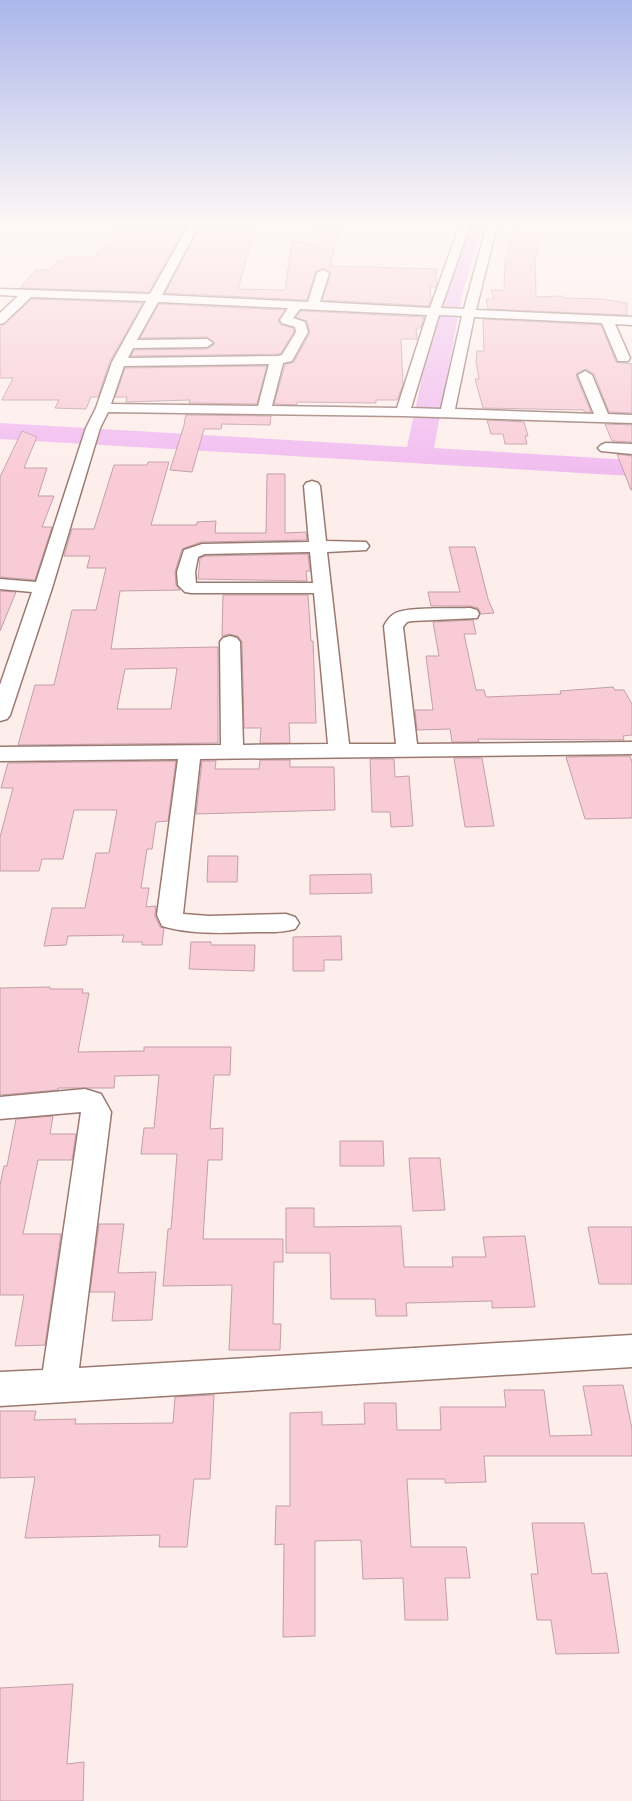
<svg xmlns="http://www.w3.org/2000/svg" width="632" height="1801" font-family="'Golos Text',sans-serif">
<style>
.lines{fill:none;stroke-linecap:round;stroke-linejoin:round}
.river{fill:#f1bcf0;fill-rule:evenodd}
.building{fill:#f9cbd7;stroke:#c29fa9;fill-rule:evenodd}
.minor-casing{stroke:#9a7971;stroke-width:3}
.minor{fill:#fff;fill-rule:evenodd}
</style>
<rect width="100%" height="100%" fill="#fdeeeb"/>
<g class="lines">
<!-- river -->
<path class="river" d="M465 225H483L462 295 434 448 632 460V476L0 439V423L407 447 440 295Z"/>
</g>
<!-- building -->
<path class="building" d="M143 225H187L149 292 20 288 36 270H49L58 261H64L65 257H94L123 227 140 228Z
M201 225 242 226 241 229 250 230 248 234 253 235 238 289 285 290 292 242 317 244 333 225H340L330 266 436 269V287H430L431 300 429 306 322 300 331 274 324 268 315 272 307 300 165 293Z
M513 232 533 233 539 256H535L536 297 562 296 563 298 602 299 627 303V315L488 309 486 299H494L491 290H504L505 262Z
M32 299 143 303 110 361 98 397H91L86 409 55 408 59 400H2L13 378H0V328Z
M159 304 285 310 278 321 281 325 293 328 294 332 281 353 277 354 131 356 134 350 207 349 215 344 207 337 140 338Z
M301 311 424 317 421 327 416 329 417 339H401L403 385 397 400H376V403L297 402V405L274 404 285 365 294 362 310 333 307 321 296 317Z
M483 319 601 325 616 362 632 364V413L609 412 594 374 586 369 577 373 576 376 591 412H584V410L483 408 475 379H479L476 362 477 351H484Z
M267 366 257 404 189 403 190 400 126 402 127 397H115L125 368Z
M186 415 271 416 270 425 222 424 221 429H204L192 472 170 470 185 422H184Z
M487 420 524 422 528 436H525L527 444H505L503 434H491Z
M605 424 632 425V442L612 441Z
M22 431 37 437 24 468H47L38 496H54L42 527H52L35 580 0 577V477Z
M617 454 632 456V490H631Z
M148 462H169L151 525H197V522L216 521 215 533H266L267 474H285V533L306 532 307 540 201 542 182 549 175 572 176 585 180 590 120 591 111 649 218 647V743L18 745 35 685H54L72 610H96L106 568H87L90 556H64L72 529H94L114 465H147ZM177 668 171 709H117L125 669Z
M449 547H475L488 599 494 613 481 614 478 608 470 606H431L428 592H460Z
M308 554 310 571H306L307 581 198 579 200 558 205 556Z
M0 591 16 592 0 631Z
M223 595H308L311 641H313L316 723H289L290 743H260L261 728H244L242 642 238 636 229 634 222 636Z
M473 620 476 634H464L476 690H484L486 697 561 694 560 691 613 687 615 690H624L632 704V735L623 736 624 740 478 739 479 742H452L450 729 417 730 415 710H433L426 656H439L433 622Z
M630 756 632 762V818L585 819 566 757Z
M454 758H482L494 826 465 827Z
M370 759H394L395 777 409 776 413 826 391 827 390 812H372Z
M260 760H290V767H334L335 810 196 814 202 761H216L215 769H259Z
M176 761 168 821 156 822 152 849H147L141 888H149L146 907 156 906 155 916 160 927 164 928 162 945H142V942H122L124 935 68 936 66 945 44 946 52 908H85L96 853H109L117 810H74L63 859H42L39 871H0V837L13 788H1L8 763Z
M208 856H238L237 882H207Z
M371 874 372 893 310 894V875Z
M341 936 342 960H324V971H293V937Z
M191 942H211V945H255L254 971 189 969Z
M50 987V989H83L82 993H89L78 1052 144 1051V1047H231L230 1075H214L210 1129 223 1128 222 1160H208L203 1239H283V1262H274L273 1324H281L280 1350H229L232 1285 163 1286 168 1229H171L177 1154H141L144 1128H154L159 1075 115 1076 114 1088H58V1090L0 1095V988Z
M53 1116 50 1134H76L72 1160H38L23 1234H61L45 1345 15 1346 24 1295H0V1185L4 1166H7L16 1119Z
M340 1141H383L384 1166H340Z
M409 1158H440L445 1210 413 1211Z
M286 1208H314V1227L401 1226 404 1267H453L452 1257H486L483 1237 525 1236 535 1307 492 1308V1301L406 1303 407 1316H376L375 1299H331L330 1253H286Z
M99 1224H124L118 1273 156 1272 152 1320 112 1321 115 1292H90Z
M588 1227H632V1284H599Z
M623 1385 632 1429V1456H484L486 1482 445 1483V1479H407L411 1547H466L470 1578H445L448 1620H405L403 1578 363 1579 361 1540 315 1541V1636L283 1637 284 1544 275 1545 276 1506H290V1413L322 1412V1425L365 1424 364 1403H396L397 1430H441L440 1407H506L504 1390H544L550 1436 592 1435 583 1386Z
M214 1395 210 1479H194L187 1547H159L160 1535 25 1538 35 1477 0 1478V1411H36L34 1420 76 1419 75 1424 173 1423 175 1397Z
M532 1523H584L592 1574 607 1573 619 1653 556 1654 551 1620H537L531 1574H538Z
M73 1684 67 1764 84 1762 83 1801H0V1688Z"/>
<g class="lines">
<defs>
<path id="minor" d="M189 225H199L162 295 308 302 317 273 323 270 329 273 320 302 430 308 460 225H470L441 308 464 309 487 225H497L476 310 632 317V325L615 324 630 358 628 361H618L602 323 474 317 455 409 594 414 578 375 585 371 592 375 608 414 632 415V423L403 416 108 412 100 428 52 588 10 715 7 719 0 721V685L32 592 0 589V579L36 582 86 428 96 408 112 362 146 301 31 297 4 323 0 324V313L18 296 0 295V289L150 294ZM158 302 288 308 280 320 282 323 295 327 296 332 282 355 277 356 128 358 133 348 207 347 213 343 207 339 137 340ZM300 309 427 315 397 408 272 406 283 363 292 361 308 332 305 322 293 318ZM439 315 462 316 441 409 411 408ZM269 364 258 406 111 404 124 366Z
M317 225H327V226L322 229Z
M606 443 632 444V454L601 451 598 448 601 445Z
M312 481 318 483 320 486 326 541 366 542 369 546 366 550 327 552 349 744H396L384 626C386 622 390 616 394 614 405 606 455 609 470 608L477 610 479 614 477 618 412 621 407 622 403 627 417 744 632 742V754L200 759 183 914 209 916 286 914 295 917 299 923 295 929C282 933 269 932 256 932 224 933 193 935 162 926L157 915 178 759 0 761V747L221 745 220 642 223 638 230 636 237 638 240 642 243 745 328 744 314 593H191L185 592 178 585 177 572 184 550 202 544 309 542 304 486 306 483ZM310 552 313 583H196L195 572 198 557 205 554Z
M85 1089 101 1094 111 1112 79 1368 632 1335V1367L0 1406V1372L43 1370 81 1112 0 1119V1097Z"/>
</defs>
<!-- minor casing -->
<use href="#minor" class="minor-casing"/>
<!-- minor -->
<use href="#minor" class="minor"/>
</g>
<!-- sky -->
<linearGradient id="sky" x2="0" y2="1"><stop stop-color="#abb7eb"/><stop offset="0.47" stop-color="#fef7f6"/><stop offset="1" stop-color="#fef7f6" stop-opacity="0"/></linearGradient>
<rect width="632" height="477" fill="url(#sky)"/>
</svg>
